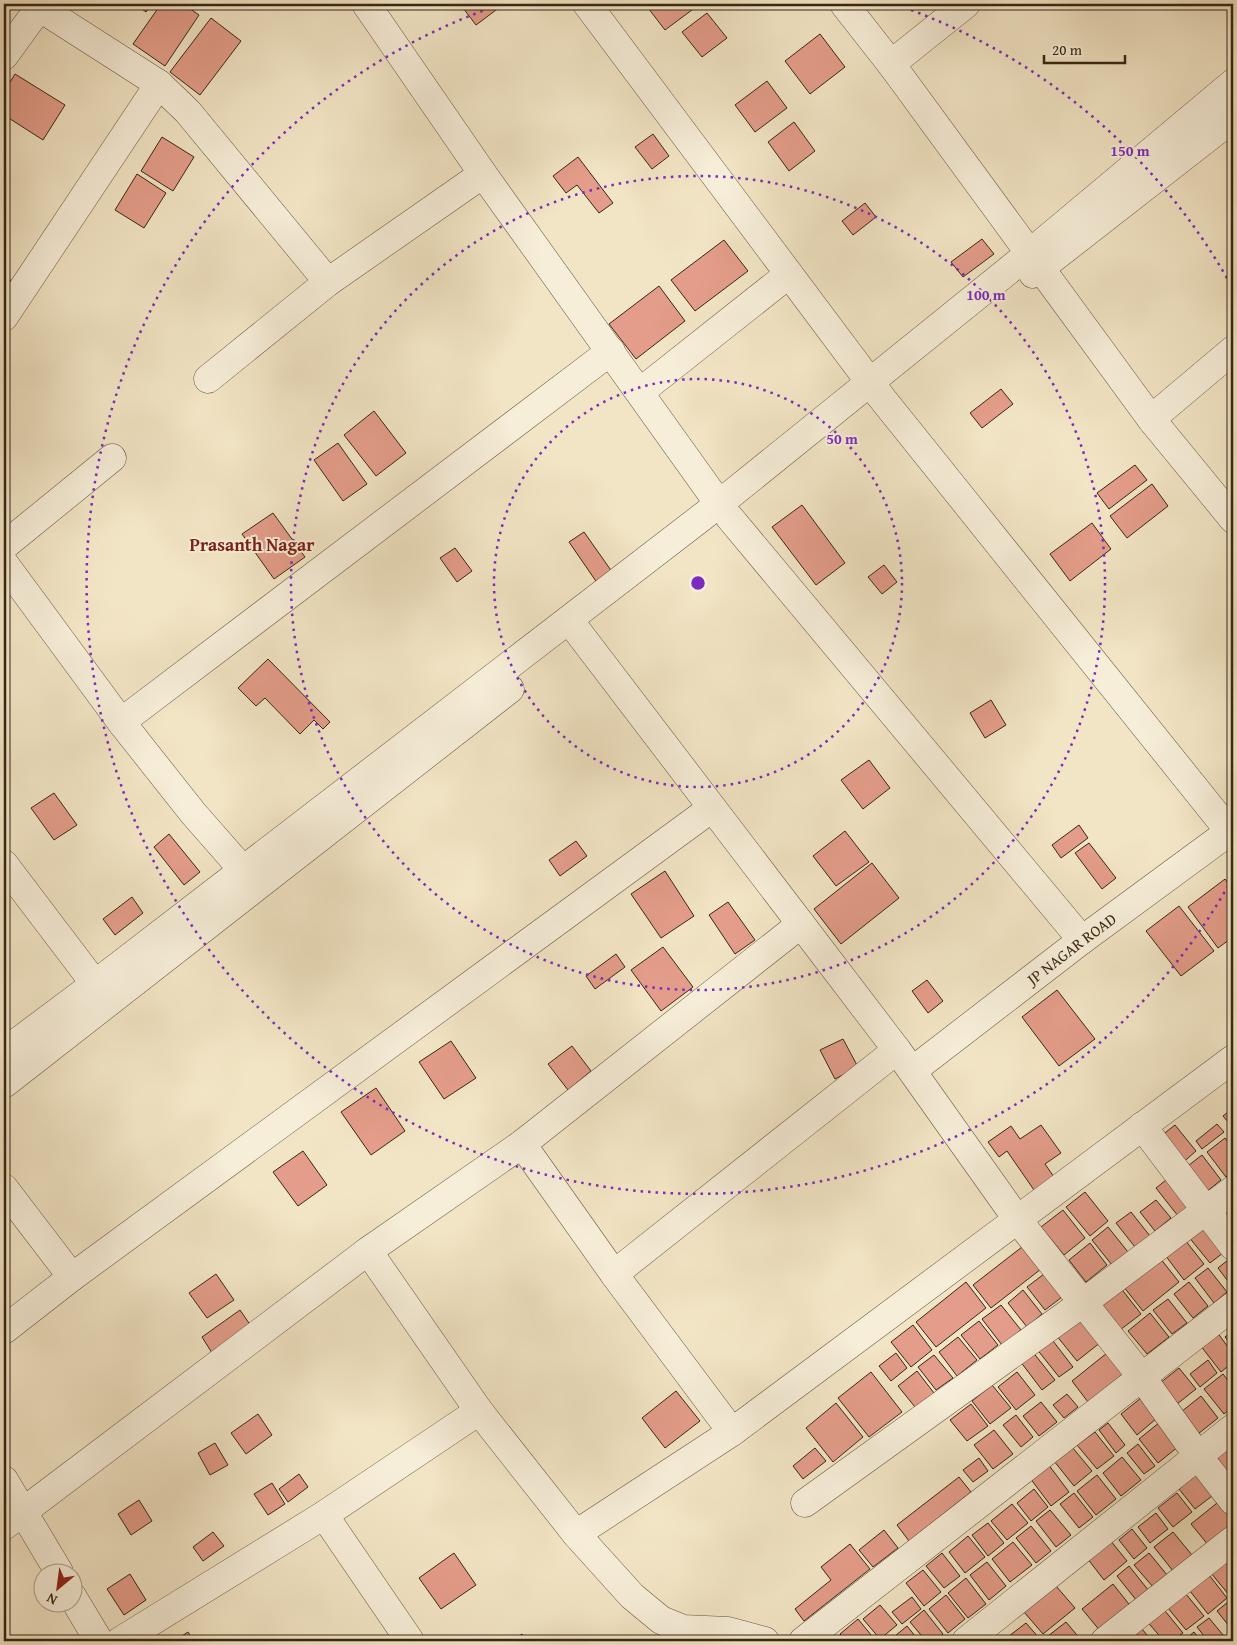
<svg xmlns="http://www.w3.org/2000/svg" width="1237" height="1645" font-family="'Gentium Book Plus',serif">
<style>
.building{fill:#e49d8a;stroke:#372714}
.lines{fill:none;stroke-linecap:round;stroke-linejoin:round}
.minor-casing{stroke:#665640;stroke-width:29}
.minor{stroke:#f7eed9;stroke-width:28}
.ring{fill:none;stroke:#7b2cbf;stroke-width:2.5;stroke-dasharray:2.5 5}
.labels{text-anchor:middle;stroke-width:4;stroke-linejoin:round;paint-order:stroke}
.street-label{font-size:16px;fill:#372714;stroke:#f7eed9}
.neighbourhood-label{font-size:18px;font-weight:bold;fill:#7a1f14;stroke:#f7eed9}
.centre{fill:#7b2cbf;stroke:#f7eed9;stroke-width:2.5}
.ring-label{font-size:15px;text-anchor:middle;font-weight:bold;fill:#7b2cbf;stroke:#f7eed9;stroke-width:4;stroke-linejoin:round;paint-order:stroke}
</style>
<rect width="100%" height="100%" fill="#f2e5c5"/>
<filter id="stains"><feTurbulence type="fractalNoise" baseFrequency=".004" numOctaves="4"/><feColorMatrix values="0 0 0 0 .2 0 0 0 0 .09 0 0 0 0 .02 0 0 0 .5 -.17"/></filter>
<radialGradient id="worn" r=".72"><stop offset=".6" stop-color="#630" stop-opacity="0"/><stop offset="1" stop-color="#630" stop-opacity=".3"/></radialGradient>
<!-- building -->
<path class="building" d="M135 4H152L146 12Z
M161 4H183L199 15 165 66 133 44Z
M460 4H504L476 25Z
M645 4H700L665 30Z
M707 13 727 38 702 57 682 32Z
M211 18 241 41 200 95 170 72Z
M820 34 845 67 810 94 785 61Z
M15 74 65 105 43 140 4 115V92Z
M767 81 787 108 755 132 735 105Z
M794 122 815 151 789 171 768 142Z
M653 134 669 156 652 169 635 147Z
M162 137 194 157 173 191 141 171Z
M578 157 613 203 599 213 577 185 566 193 553 176Z
M137 174 166 193 144 228 115 210Z
M865 203 876 217 853 235 842 221Z
M982 239 994 254 963 277 951 262Z
M724 240 748 271 695 311 671 280Z
M4 276 18 285 4 307Z
M659 286 685 321 636 359 609 324Z
M1001 389 1013 404 982 428 970 413Z
M374 411 406 453 376 476 344 435Z
M338 443 367 484 343 501 314 460Z
M1135 465 1147 480 1109 509 1097 493Z
M1152 484 1168 506 1127 538 1110 516Z
M802 505 845 563 816 585 772 527Z
M273 513 305 557 274 579 242 534Z
M1092 523 1111 549 1070 581 1050 554Z
M584 532 615 576 600 587 569 542Z
M455 548 472 571 457 582 440 558Z
M884 565 897 582 882 594 868 577Z
M268 659 330 722 323 729 314 720 300 734 265 698 256 706 238 688Z
M991 700 1006 725 985 738 970 713Z
M869 760 890 788 863 809 841 780Z
M54 793 77 825 54 840 31 808Z
M1079 825 1088 838 1061 858 1052 845Z
M845 831 869 862 836 886 813 856Z
M169 834 200 872 184 885 154 847Z
M576 841 587 856 560 876 549 860Z
M1089 843 1116 878 1102 889 1075 853Z
M872 863 899 898 841 944 814 909Z
M665 871 694 916 661 938 631 894Z
M1225 879 1233 891V937L1218 948 1188 907Z
M132 897 143 913 115 935 103 919Z
M728 902 755 940 735 954 709 915Z
M1179 906 1214 951 1181 976 1146 931Z
M663 947 693 987 661 1011 631 970Z
M616 954 625 967 595 989 586 976Z
M927 980 943 1001 928 1013 912 991Z
M1057 990 1095 1039 1059 1066 1022 1017Z
M843 1039 858 1067 835 1079 820 1050Z
M451 1041 476 1078 444 1099 419 1062Z
M572 1046 591 1071 568 1090 548 1064Z
M376 1088 405 1131 371 1155 341 1112Z
M1233 1108V1126L1232 1127 1223 1116Z
M1217 1124 1224 1132 1202 1149 1196 1141Z
M1041 1125 1061 1153 1045 1164 1054 1177 1034 1190 1007 1151 999 1157 988 1142 1011 1126 1020 1139Z
M1175 1125 1196 1151 1179 1166 1157 1139Z
M1225 1138 1233 1149V1171L1226 1177 1207 1152Z
M303 1151 327 1185 298 1206 273 1172Z
M1202 1155 1221 1180 1200 1197 1180 1172Z
M1171 1176 1193 1203 1178 1216 1156 1188Z
M1085 1192 1108 1221 1090 1236 1066 1207Z
M1156 1200 1171 1218 1155 1231 1140 1212Z
M1063 1210 1085 1238 1064 1255 1041 1227Z
M1131 1212 1150 1236 1135 1247 1116 1223Z
M1207 1222 1228 1249 1210 1263 1188 1236Z
M1108 1227 1128 1252 1112 1265 1092 1240Z
M1185 1240 1204 1264 1184 1280 1165 1255Z
M1090 1243 1107 1265 1086 1282 1069 1260Z
M1022 1247 1041 1269 991 1308 973 1285Z
M1233 1256V1288L1218 1268Z
M1160 1258 1179 1282 1143 1311 1123 1286Z
M1208 1268 1227 1292 1214 1303 1195 1278Z
M216 1274 234 1300 207 1318 189 1293Z
M1044 1274 1062 1297 1045 1310 1027 1287Z
M966 1282 986 1308 936 1347 916 1322Z
M1189 1282 1208 1306 1193 1318 1174 1294Z
M1120 1287 1141 1314 1120 1330 1099 1303Z
M1023 1290 1042 1314 1027 1327 1008 1303Z
M1168 1299 1187 1323 1172 1334 1153 1310Z
M1001 1305 1021 1330 1002 1345 982 1319Z
M240 1310 251 1326 212 1353 202 1337Z
M1150 1313 1169 1337 1147 1354 1128 1331Z
M1080 1316 1101 1342 1077 1361 1056 1335Z
M979 1321 998 1345 980 1359 961 1335Z
M913 1325 932 1350 911 1367 891 1342Z
M1233 1330V1347L1225 1337Z
M1217 1332 1233 1354V1362L1221 1372 1200 1345Z
M958 1337 977 1360 957 1376 939 1352Z
M1050 1337 1073 1367 1059 1377 1036 1348Z
M1032 1351 1055 1380 1042 1390 1020 1361Z
M896 1353 907 1368 891 1381 879 1366Z
M1107 1353 1123 1374 1088 1402 1072 1381Z
M934 1355 953 1378 936 1390 918 1367Z
M1208 1360 1217 1373 1200 1387 1190 1374Z
M1179 1368 1196 1389 1177 1404 1160 1383Z
M917 1371 934 1393 915 1407 898 1386Z
M871 1372 902 1412 869 1437 838 1398Z
M1017 1372 1035 1395 1016 1410 998 1387Z
M1223 1374 1233 1387V1406L1224 1414 1204 1389Z
M992 1385 1011 1408 990 1424 972 1401Z
M676 1391 700 1421 665 1448 642 1418Z
M1067 1394 1078 1407 1064 1418 1053 1405Z
M1201 1396 1218 1418 1198 1434 1181 1412Z
M1141 1398 1157 1418 1137 1435 1121 1414Z
M1041 1402 1057 1422 1039 1436 1023 1416Z
M836 1403 863 1437 833 1462 806 1428Z
M971 1404 988 1426 967 1441 950 1420Z
M258 1414 272 1435 246 1454 231 1433Z
M1016 1415 1033 1437 1021 1447 1003 1425Z
M1160 1422 1179 1446 1158 1463 1139 1439Z
M1108 1423 1125 1445 1116 1453 1099 1430Z
M994 1430 1013 1454 993 1469 974 1445Z
M1095 1432 1114 1456 1097 1469 1077 1445Z
M1233 1441V1481L1211 1452Z
M215 1443 228 1465 210 1475 198 1453Z
M1138 1444 1155 1466 1144 1474 1127 1453Z
M1072 1447 1092 1471 1074 1486 1054 1461Z
M815 1448 826 1461 803 1479 793 1466Z
M1122 1457 1141 1480 1121 1496 1103 1473Z
M979 1458 988 1471 973 1482 963 1470Z
M1048 1464 1069 1492 1051 1506 1030 1478Z
M1200 1472 1216 1493 1195 1509 1179 1489Z
M299 1474 308 1487 288 1502 279 1489Z
M1097 1475 1116 1499 1096 1515 1077 1491Z
M959 1477 971 1492 909 1541 897 1525Z
M272 1483 285 1504 268 1515 254 1494Z
M1034 1489 1048 1507 1031 1521 1017 1503Z
M1074 1493 1093 1517 1079 1528 1060 1504Z
M1177 1493 1192 1512 1173 1527 1158 1508Z
M1222 1499 1233 1513V1527L1209 1546 1191 1524Z
M139 1500 152 1521 131 1535 118 1514Z
M1012 1504 1028 1523 1007 1540 991 1521Z
M1050 1510 1071 1535 1056 1547 1036 1521Z
M1156 1513 1168 1529 1150 1543 1138 1527Z
M988 1523 1004 1543 988 1556 972 1535Z
M1031 1526 1051 1551 1036 1563 1016 1538Z
M1132 1529 1147 1548 1134 1559 1119 1540Z
M884 1530 898 1548 873 1567 859 1550Z
M213 1532 224 1546 203 1561 193 1547Z
M1173 1532 1192 1555 1173 1571 1154 1547Z
M968 1536 985 1557 965 1573 949 1552Z
M1110 1540 1127 1561 1104 1580 1087 1558Z
M1013 1542 1032 1565 1010 1582 992 1559Z
M850 1544 870 1569 804 1621 795 1609 831 1580 821 1567Z
M454 1553 476 1585 441 1609 419 1578Z
M942 1553 960 1576 944 1588 926 1566Z
M1149 1553 1168 1576 1154 1588 1134 1565Z
M1227 1561 1233 1569V1591L1229 1595 1211 1573Z
M987 1562 1006 1586 989 1600 970 1575Z
M1129 1566 1149 1591 1137 1601 1117 1576Z
M923 1570 941 1592 924 1606 906 1583Z
M1206 1571 1227 1598 1208 1614 1186 1586Z
M130 1574 146 1600 124 1615 107 1589Z
M966 1578 986 1604 968 1618 948 1593Z
M1113 1584 1132 1608 1101 1632 1082 1609Z
M1056 1586 1075 1608 1043 1634 1024 1612Z
M1181 1588 1204 1616 1186 1630 1163 1602Z
M946 1595 965 1619 948 1633 929 1609Z
M912 1597 921 1609 902 1624 892 1612Z
M1228 1602 1233 1609V1631L1217 1611Z
M880 1605 897 1625 880 1639 863 1619Z
M1161 1606 1183 1633 1172 1641H1164L1145 1619Z
M924 1610 943 1634 934 1641H926L910 1622Z
M1209 1618 1228 1641H1208L1197 1627Z
M858 1619 876 1641H846L840 1634Z
M1066 1622 1082 1641H1052L1048 1636Z
M1026 1623 1040 1639 1037 1641H1014L1009 1636Z
M1137 1623 1152 1641H1123Z
M907 1626 919 1641H889Z
M188 1632 194 1641H174Z
M1194 1632 1201 1641H1183Z
M522 1634 528 1641H512Z"/>
<g class="lines">
<defs>
<g id="minor">
<path d="M34 4 159 84 188 112 328 282"/>
<path d="M366 4 483 174 719 504"/>
<path d="M587 4 881 397 1230 832"/>
<path d="M844 4 891 64 1151 419 1233 519"/>
<path d="M4 56 39 8"/>
<path d="M891 64 966 4"/>
<path d="M1033 274 1233 118"/>
<path d="M4 317 159 84"/>
<path d="M208 379 328 282 483 174"/>
<path d="M640 392 789 274"/>
<path d="M1151 419 1233 350"/>
<path d="M730 518 1082 940"/>
<path d="M4 546 112 458"/>
<path d="M4 563 121 722 193 813 243 870"/>
<path d="M569 620 897 1050 1017 1219 1141 1376 1198 1456 1233 1501"/>
<path d="M121 722 611 351"/>
<path d="M4 864 95 984"/>
<path d="M4 1052 95 984 719 504 1030 253 1233 83"/>
<path id="s1" d="M912 1071 1082 940 1233 829"/>
<path d="M4 1084 510 689"/>
<path d="M1142 1126 1233 1246"/>
<path d="M522 1144 614 1274 732 1432"/>
<path d="M4 1188 72 1277"/>
<path d="M368 1251 479 1411 576 1534 632 1596 661 1620 683 1629 728 1631 765 1641"/>
<path d="M614 1274 897 1050"/>
<path d="M4 1330 72 1277 712 808"/>
<path d="M4 1480 59 1572"/>
<path d="M805 1503 1084 1302 1233 1190"/>
<path d="M324 1515 410 1641"/>
<path d="M4 1526 368 1251 522 1144 801 924"/>
<path d="M576 1534 732 1432 1233 1059"/>
<path d="M72 1596 99 1641"/>
<path d="M120 1641 324 1515 479 1411"/>
<path d="M803 1641 1233 1306"/>
<path d="M966 1641 1233 1428"/>
<path d="M1105 1641 1233 1540"/>
</g>
</defs>
<!-- minor casing -->
<use href="#minor" class="minor-casing"/>
<!-- minor -->
<use href="#minor" class="minor"/>
</g>
<!-- distance rings -->
<g class="ring">
<circle cx="698" cy="583" r="204"/>
<circle cx="698" cy="583" r="407"/>
<path d="M1232 879A611 611 0 1 1 499 5M897 5A611 611 0 0 1 1232 287"/>
</g>
<g class="labels">
<!-- street labels -->
<g class="street-label">
<text dy="6" stroke="none"><textPath href="#s1" startOffset="201">JP NAGAR ROAD</textPath></text>
</g>
<!-- neighbourhood labels -->
<g class="neighbourhood-label">
<text x="252" y="551">Prasanth Nagar</text>
</g>
</g>
<circle cx="698" cy="583" r="8" class="centre"/>
<g class="ring-label">
<text x="1130" y="156">150 m</text>
<text x="986" y="300">100 m</text>
<text x="842" y="444">50 m</text>
</g>
<!-- margin -->
<rect width="1237" height="1645" fill="none" stroke="#f2e5c5" stroke-width="20"/>
<rect x="5" y="5" width="1227" height="1635" fill="none" stroke="#372714" stroke-width="2.5"/>
<rect x="10" y="10" width="1217" height="1625" fill="none" stroke="#372714"/>
<!-- north arrow -->
<g transform="translate(58 1588) rotate(209)"><circle r="24" fill="#f7eed9" stroke="#aa9e8a"/>
<path d="M0-4L9 19L0 12L-9 19Z" fill="#8f2418"/>
<text y="-8" font-size="14" font-weight="bold" text-anchor="middle" fill="#372714">N</text>
</g>
<!-- scale -->
<path d="M1044 55v8h81v-8" fill="none" stroke="#372714" stroke-width="2.5"/>
<text x="1052" y="55" font-size="15" fill="#372714" stroke="#f7eed9" stroke-width="4" paint-order="stroke">20 m</text>
<rect width="100%" height="100%" filter="url(#stains)"/>
<rect width="100%" height="100%" fill="url(#worn)"/>
</svg>
